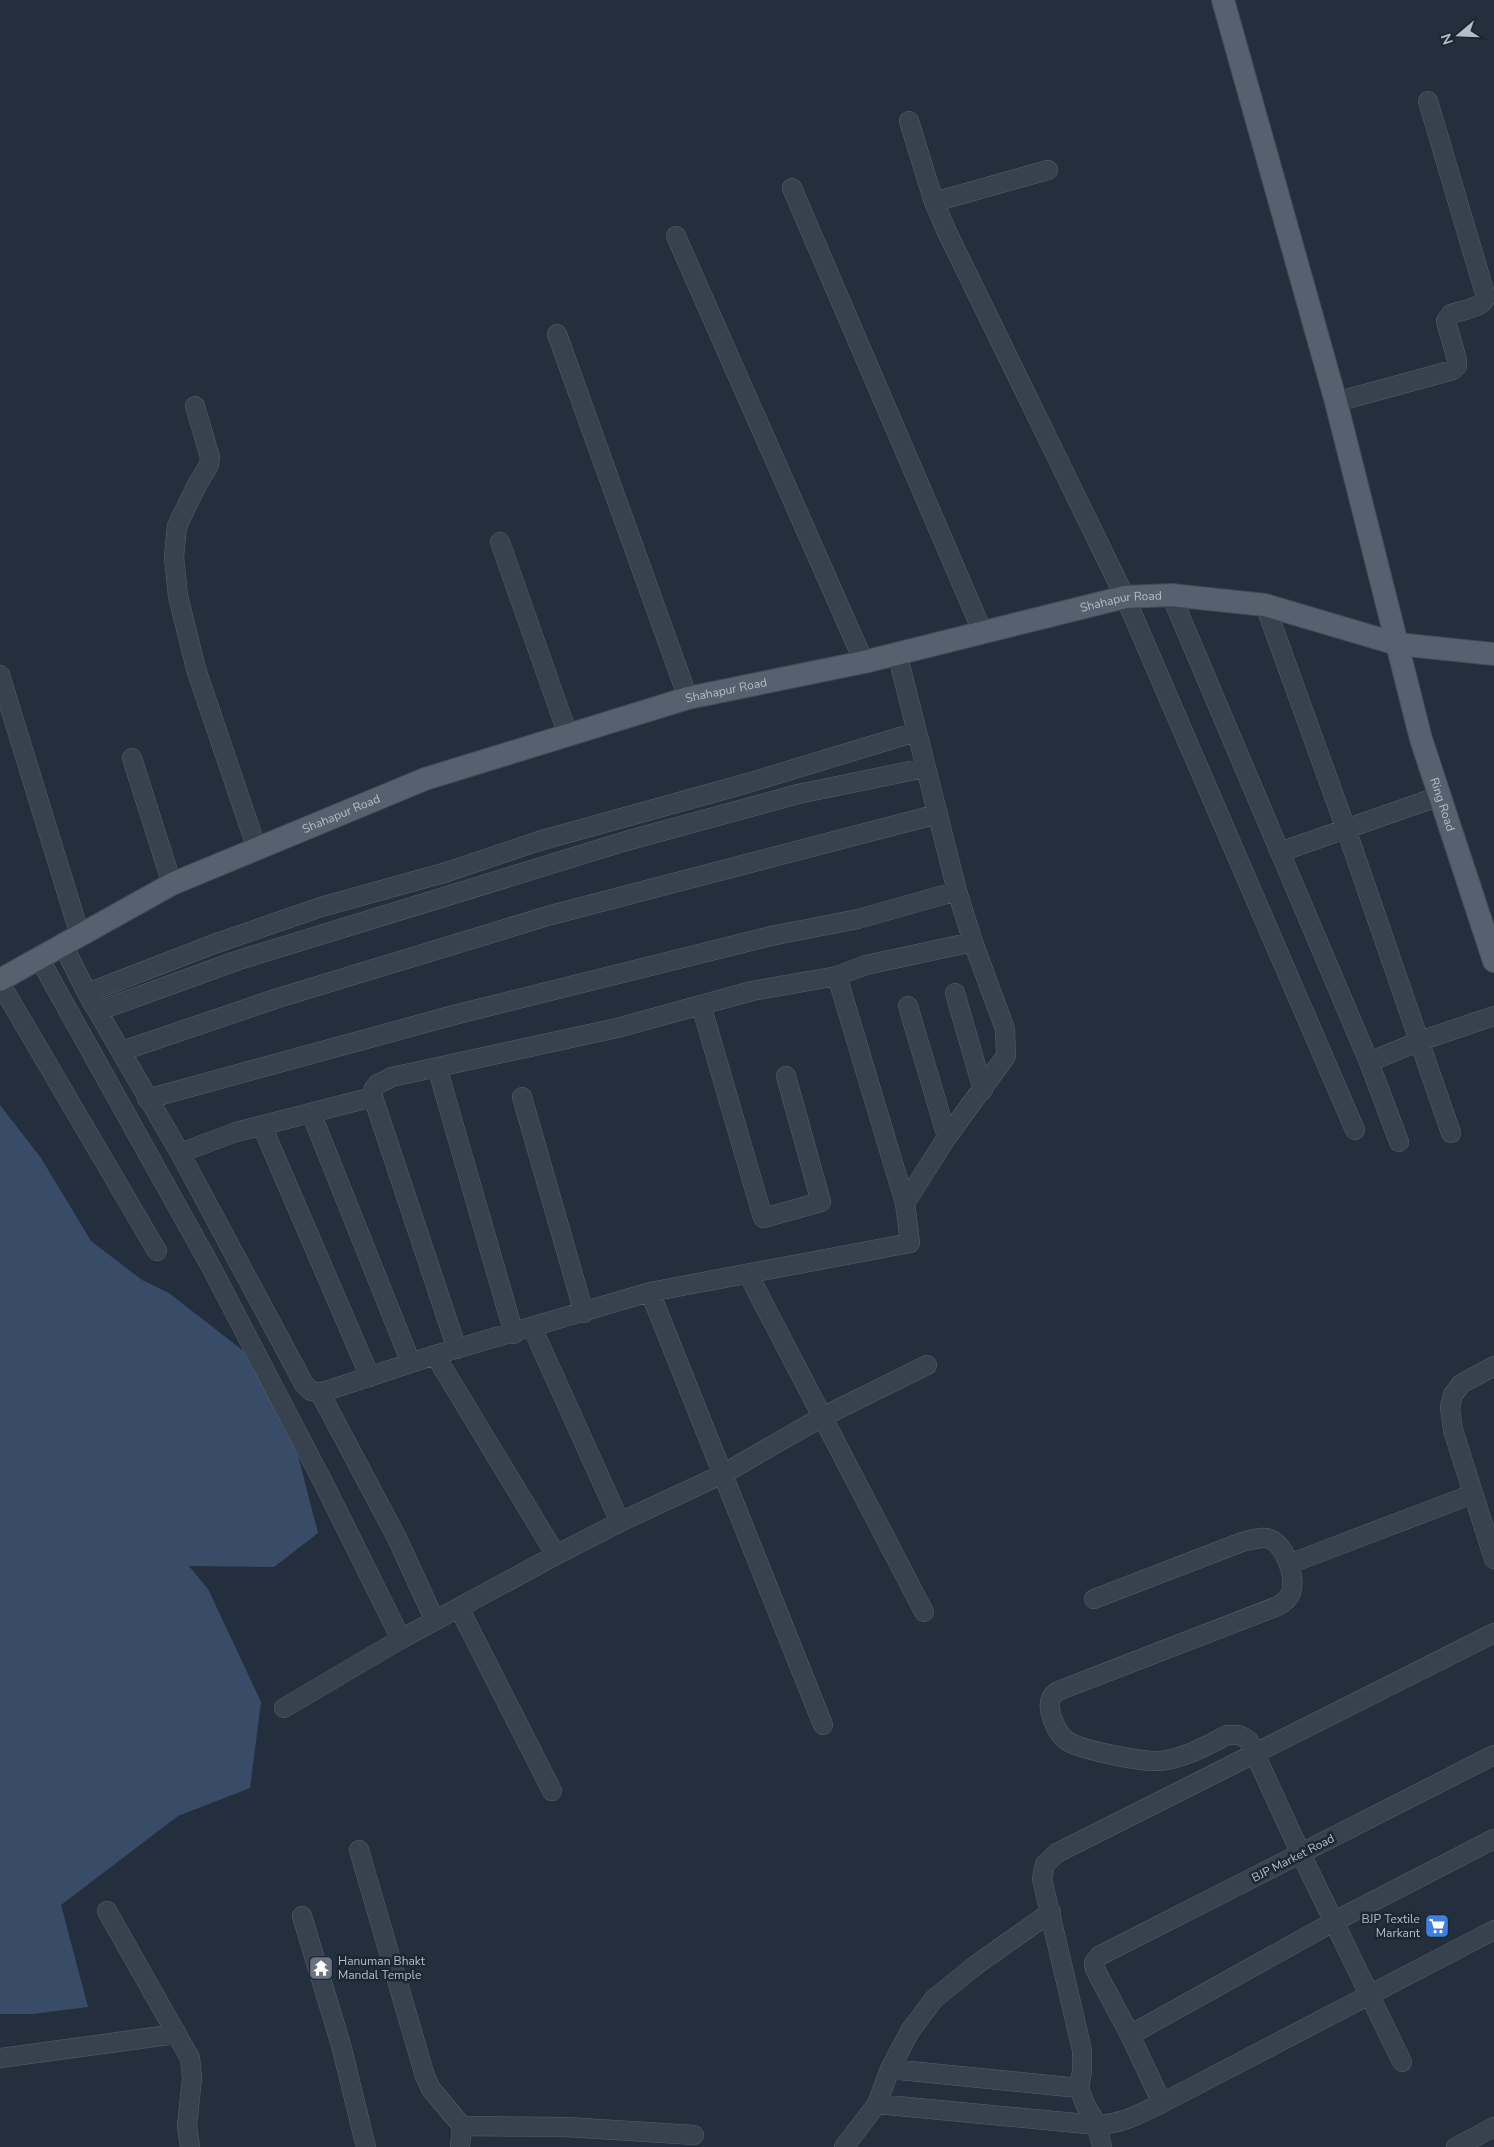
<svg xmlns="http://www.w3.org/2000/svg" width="1494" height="2147" font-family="'Nunito Sans',sans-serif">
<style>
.water{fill:#394c67}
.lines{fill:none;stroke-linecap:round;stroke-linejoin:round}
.minor-casing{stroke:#565f6c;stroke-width:20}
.major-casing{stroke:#414a57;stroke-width:24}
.minor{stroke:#38414e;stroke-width:19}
.major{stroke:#56606e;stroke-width:22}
.labels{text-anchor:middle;stroke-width:5;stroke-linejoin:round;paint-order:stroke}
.street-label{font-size:12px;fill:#b4bcc9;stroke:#1d2633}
.poi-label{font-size:12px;fill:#b4bcc9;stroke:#1d2633;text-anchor:end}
</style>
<rect width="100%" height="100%" fill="#242f3e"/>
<!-- water -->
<path class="water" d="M0 1105 41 1158 91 1241 142 1280 169 1293 259 1363 294 1440 318 1533 274 1567 189 1566 208 1589 261 1702 250 1788 178 1816 61 1905 88 2007 32 2014H0Z"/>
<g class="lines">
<defs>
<path id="minor" d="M909 121 934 202 947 232 1125 597 1355 1130
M792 188 983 633
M934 202 1048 170
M676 236 864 662
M557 334 688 698
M1336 402 1453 370 1457 366V360L1446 321 1451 314C1462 310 1481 309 1486 297L1428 101
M195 406 210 457 209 465 198 483 177 526 174 557 178 596 196 669 257 849
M500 542 568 735
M1171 595 1369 1062 1399 1142
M1265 605 1346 829 1451 1133
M0 675 80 935
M132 758 172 884
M1280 852 1440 796
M63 945 87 993 180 1153 304 1384 311 1391 320 1393 435 1355 650 1292 910 1243 905 1203 947 1137 1006 1056 1005 1029 973 942 957 891 897 653
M39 958 211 1267 323 1482 401 1639
M837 976 905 1203
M0 983 157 1251
M87 993 214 944 321 907 447 872 539 841 748 783 916 732
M955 993 983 1090
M701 1005 763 1218 821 1202 786 1076
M908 1006 947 1137
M98 1011 239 960 626 841 798 794 925 768
M122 1051 278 998 551 915 938 814
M1369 1062 1420 1041 1494 1016
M437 1067 514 1334
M522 1097 584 1313
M147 1099 454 1015 771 936 858 919 957 891
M311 1113 411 1363
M262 1126 370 1377
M180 1153 236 1132 373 1097
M748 1274 924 1612
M650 1292 823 1725
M532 1327 620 1522
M457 1349 373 1097V1090L378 1084 392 1077 617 1028 752 991 837 976 866 965 973 942
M435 1355 556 1555
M1494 1366 1461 1384 1453 1395 1450 1407 1453 1430 1494 1559
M320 1393 397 1538 435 1621
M1289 1564 1473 1494
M1094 1599 1242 1542C1251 1540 1264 1535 1272 1540 1286 1548 1296 1578 1291 1593 1289 1599 1283 1603 1278 1606L1058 1691C1050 1696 1049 1701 1050 1710 1052 1721 1058 1734 1066 1740 1078 1750 1143 1762 1159 1761 1183 1759 1206 1746 1227 1735 1237 1734 1242 1735 1249 1741L1301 1854 1402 2062
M459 1608 552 1791
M284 1708 401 1639 556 1555 620 1522 723 1474 822 1417 927 1365
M1494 1755 1099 1956 1094 1963 1095 1969 1130 2035 1162 2103 1494 1930
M359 1850 425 2076 431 2089 462 2126 460 2147
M107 1911 190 2058 192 2078 187 2126 190 2147
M302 1916 341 2045 366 2147
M1130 2035 1335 1921 1494 1839
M0 2058 176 2034
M890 2069 1079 2088
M877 2104 1097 2125C1124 2123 1138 2115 1162 2103
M462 2126 566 2127 694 2135
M844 2147 877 2104 890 2069 910 2031 934 1999 976 1965 1051 1912
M1102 2147 1097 2125 1085 2104 1079 2088 1082 2071V2050L1042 1879 1045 1864 1057 1853 1494 1633
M1456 2147 1494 2127"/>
<g id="major">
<path id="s1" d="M1223 0 1336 402 1421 739 1494 961"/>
<path id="s2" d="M0 980 172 884 425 779 688 698 864 662 1125 597 1171 595 1265 605 1397 644 1494 654"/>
</g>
</defs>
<!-- minor casing -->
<use href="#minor" class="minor-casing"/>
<!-- major casing -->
<use href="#major" class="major-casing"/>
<!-- minor -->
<use href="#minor" class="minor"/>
<!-- major -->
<use href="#major" class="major"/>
</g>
<!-- icons -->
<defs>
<symbol id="supermarket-square" viewBox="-11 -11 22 22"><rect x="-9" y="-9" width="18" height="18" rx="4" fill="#3f7fe0" stroke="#1d2633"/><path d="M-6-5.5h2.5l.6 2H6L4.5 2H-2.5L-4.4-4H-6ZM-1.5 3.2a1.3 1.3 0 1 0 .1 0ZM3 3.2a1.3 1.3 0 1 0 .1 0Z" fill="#fff"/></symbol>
<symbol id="temple-square" viewBox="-11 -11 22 22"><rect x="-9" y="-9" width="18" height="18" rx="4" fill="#6b7280" stroke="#1d2633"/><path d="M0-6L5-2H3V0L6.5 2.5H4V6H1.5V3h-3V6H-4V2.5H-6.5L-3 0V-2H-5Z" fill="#fff"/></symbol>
</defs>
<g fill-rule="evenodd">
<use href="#supermarket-square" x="1423" y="1912" width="28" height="28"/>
<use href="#temple-square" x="307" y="1954" width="28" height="28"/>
</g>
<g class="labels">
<!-- street labels -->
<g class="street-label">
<text dy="4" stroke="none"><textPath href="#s2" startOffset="1190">Shahapur Road</textPath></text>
<text dy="4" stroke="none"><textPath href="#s2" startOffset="785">Shahapur Road</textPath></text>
<text dy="4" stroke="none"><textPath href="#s1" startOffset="834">Ring Road</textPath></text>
<text dy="4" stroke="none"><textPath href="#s2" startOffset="380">Shahapur Road</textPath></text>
<text transform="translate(1293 1858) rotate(-27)" y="4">BJP Market Road</text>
</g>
<!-- poi labels -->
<g class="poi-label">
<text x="1420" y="1923">BJP Textile<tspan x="1420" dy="14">Markant</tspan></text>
<text x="338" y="1965" text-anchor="start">Hanuman Bhakt<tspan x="338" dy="14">Mandal Temple</tspan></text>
</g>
</g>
<!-- north arrow -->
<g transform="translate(1459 35) rotate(251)" stroke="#1d2633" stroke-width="4" paint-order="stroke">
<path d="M0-4L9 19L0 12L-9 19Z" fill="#b4bcc9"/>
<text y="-8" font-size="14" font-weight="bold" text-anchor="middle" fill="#b4bcc9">N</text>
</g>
</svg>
